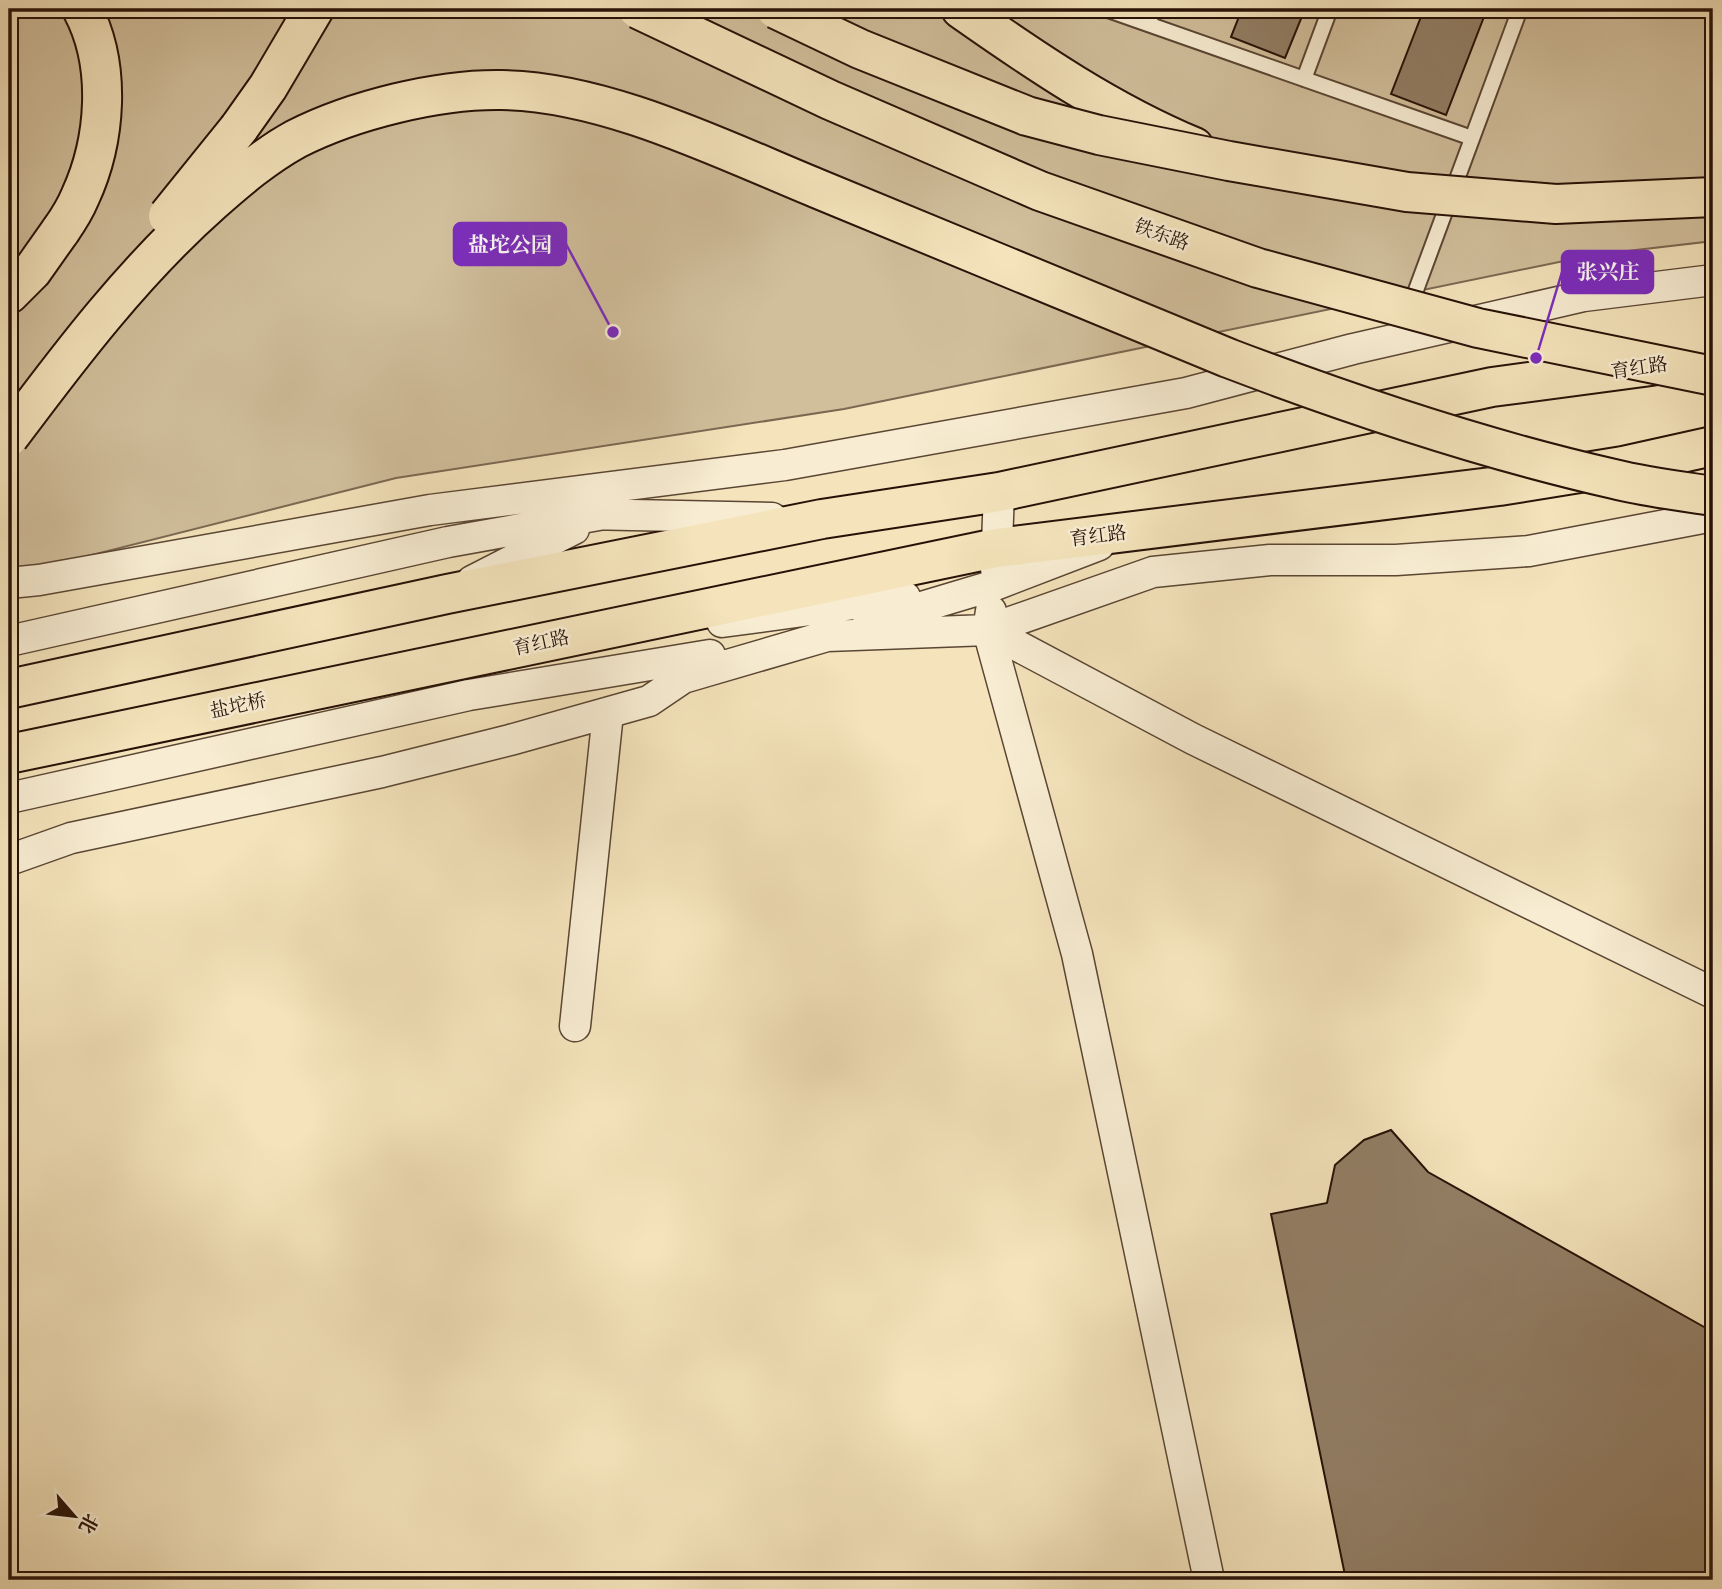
<svg xmlns="http://www.w3.org/2000/svg" width="1722" height="1589" font-family="Alegreya,'Noto Serif SC',serif">
<style>
.green{fill:#d1bf9c;stroke:#7c6852;stroke-width:2}
.building{fill:#927e65;stroke:#271107;stroke-width:2}
.lines{fill:none;stroke-linecap:round;stroke-linejoin:round}
.lane-casing{stroke:#5a4634;stroke-width:18}
.street-casing{stroke:#5a4634;stroke-width:33}
.highway-casing{stroke:#271107;stroke-width:42}
.lane{stroke:#f8edd3;stroke-width:14}
.street{stroke:#f8edd3;stroke-width:30}
.highway{stroke:#f4e3bb;stroke-width:38}
.highway-bridge-casing{stroke:#271107;stroke-width:42;stroke-linecap:butt}
.highway-bridge{stroke:#f4e3bb;stroke-width:38}
.labels{text-anchor:middle;stroke-width:5;stroke-linejoin:round;paint-order:stroke}
.street-label{font-size:19px;fill:#271107;stroke:#f8edd3}
.leader{fill:none;stroke:#7b2cbf;stroke-width:2.5}
.callout-dot{fill:#7b2cbf;stroke:#f8edd3;stroke-width:2.5}
.callout{fill:#7b2cbf;stroke:#7b2cbf;stroke-width:2.5}
.callout-label{font-size:21px;text-anchor:middle;font-weight:bold;fill:#fff}
</style>
<rect width="100%" height="100%" fill="#f4e3bb"/>
<filter id="stains"><feTurbulence type="fractalNoise" baseFrequency=".00286" numOctaves="4"/><feColorMatrix values="0 0 0 0 .2 0 0 0 0 .09 0 0 0 0 .02 0 0 0 .5 -.17"/></filter>
<radialGradient id="worn" r=".72"><stop offset=".6" stop-color="#630" stop-opacity="0"/><stop offset="1" stop-color="#630" stop-opacity=".3"/></radialGradient>
<!-- green -->
<path class="green" d="M9 9H1713V241L1593 255 844 409 396 478 9 576Z"/>
<!-- building -->
<path class="building" d="M1242 9H1305L1285 58 1231 37Z
M1424 9H1487L1446 115 1391 94Z
M1391 1130 1428 1172 1713 1332V1580H1346L1271 1214 1327 1203 1335 1165 1364 1140Z"/>
<g class="lines">
<defs>
<path id="lane" d="M1105 9 1472 138
M1148 24 1154 9
M1304 79 1330 9
M1409 309 1520 9"/>
<path id="street" d="M584 514 772 518
M996 569 999 492
M472 581 574 529
M9 583 39 580 430 510 785 465 1186 393 1353 349 1584 296 1713 280
M991 611 988 630 1077 954 1209 1580
M722 622 905 597
M868 623 995 585 1099 545
M988 630 1193 739 1713 993
M9 641 448 542 604 514
M9 798 469 695 710 655
M9 860 71 838 382 772 510 740 649 701 683 678 827 636 988 630 1153 572 1270 560H1396L1529 551 1713 516
M575 1026 608 713"/>
<path id="highway" d="M961 9C1035 61 1110 112 1194 147
M239 128 268 87 314 9
M9 294 32 271 61 230
M9 689 447 594 822 519 999 492 1492 387 1651 366
M9 754 996 548 1499 486 1623 466 1713 446"/>
</defs>
<!-- lane casing -->
<use href="#lane" class="lane-casing"/>
<!-- street casing -->
<use href="#street" class="street-casing"/>
<!-- highway casing -->
<use href="#highway" class="highway-casing"/>
<!-- lane -->
<use href="#lane" class="lane"/>
<!-- street -->
<use href="#street" class="street"/>
<!-- highway -->
<use href="#highway" class="highway"/>
<defs>
<path id="highway-bridge" d="M638 9 830 100 1040 191 1258 268 1478 328 1713 376
M776 9 860 49 1027 116 1099 135 1229 161 1407 192 1556 204 1713 197
M168 216 239 128
M61 230C68 220 75 209 80 197 106 141 112 65 82 9
M9 437C71 354 134 271 212 202 238 179 265 156 296 139 353 110 438 89 501 90 605 91 721 149 816 188 954 244 1091 301 1228 358 1354 406 1482 449 1614 479 1646 487 1680 491 1713 496"/>
</defs>
<!-- highway-bridge casing -->
<use href="#highway-bridge" class="highway-bridge-casing"/>
<!-- highway-bridge -->
<use href="#highway-bridge" class="highway-bridge"/>
</g>
<g class="labels">
<!-- street labels -->
<g class="street-label">
<text transform="translate(1162 234) rotate(20)" y="7">铁东路</text>
<text transform="translate(1639 367) rotate(-8)" y="7">育红路</text>
<text transform="translate(1098 535) rotate(-7)" y="7">育红路</text>
<text transform="translate(541 642) rotate(-12)" y="7">育红路</text>
<text transform="translate(238 705) rotate(-12)" y="7">盐坨桥</text>
</g>
</g>
<!-- callouts -->
<path class="leader" d="M613 332L566 244M1536 358L1562 272"/>
<g class="callout-dot">
<circle cx="613" cy="332" r="7"/>
<circle cx="1536" cy="358" r="7"/>
</g>
<g class="callout">
<rect x="454" y="223" width="112" height="42" rx="7"/>
<rect x="1562" y="251" width="91" height="42" rx="7"/>
</g>
<g class="callout-label">
<text x="510" y="252">盐坨公园</text>
<text x="1608" y="279">张兴庄</text>
</g>
<!-- margin -->
<rect width="1722" height="1589" fill="none" stroke="#f4e3bb" stroke-width="35"/>
<rect x="10" y="10" width="1701" height="1568" fill="none" stroke="#271107" stroke-width="3.5"/>
<rect x="18" y="18" width="1687" height="1554" fill="none" stroke="#271107" stroke-width="2"/>
<!-- north arrow -->
<g transform="translate(74 1516) rotate(118)" stroke="#f8edd3" stroke-width="5" paint-order="stroke">
<path d="M0-5L12 26L0 18L-12 26Z" fill="#271107"/>
<text y="-10" font-size="19" font-weight="bold" text-anchor="middle" fill="#271107">北</text>
</g>
<rect width="100%" height="100%" filter="url(#stains)"/>
<rect width="100%" height="100%" fill="url(#worn)"/>
</svg>
